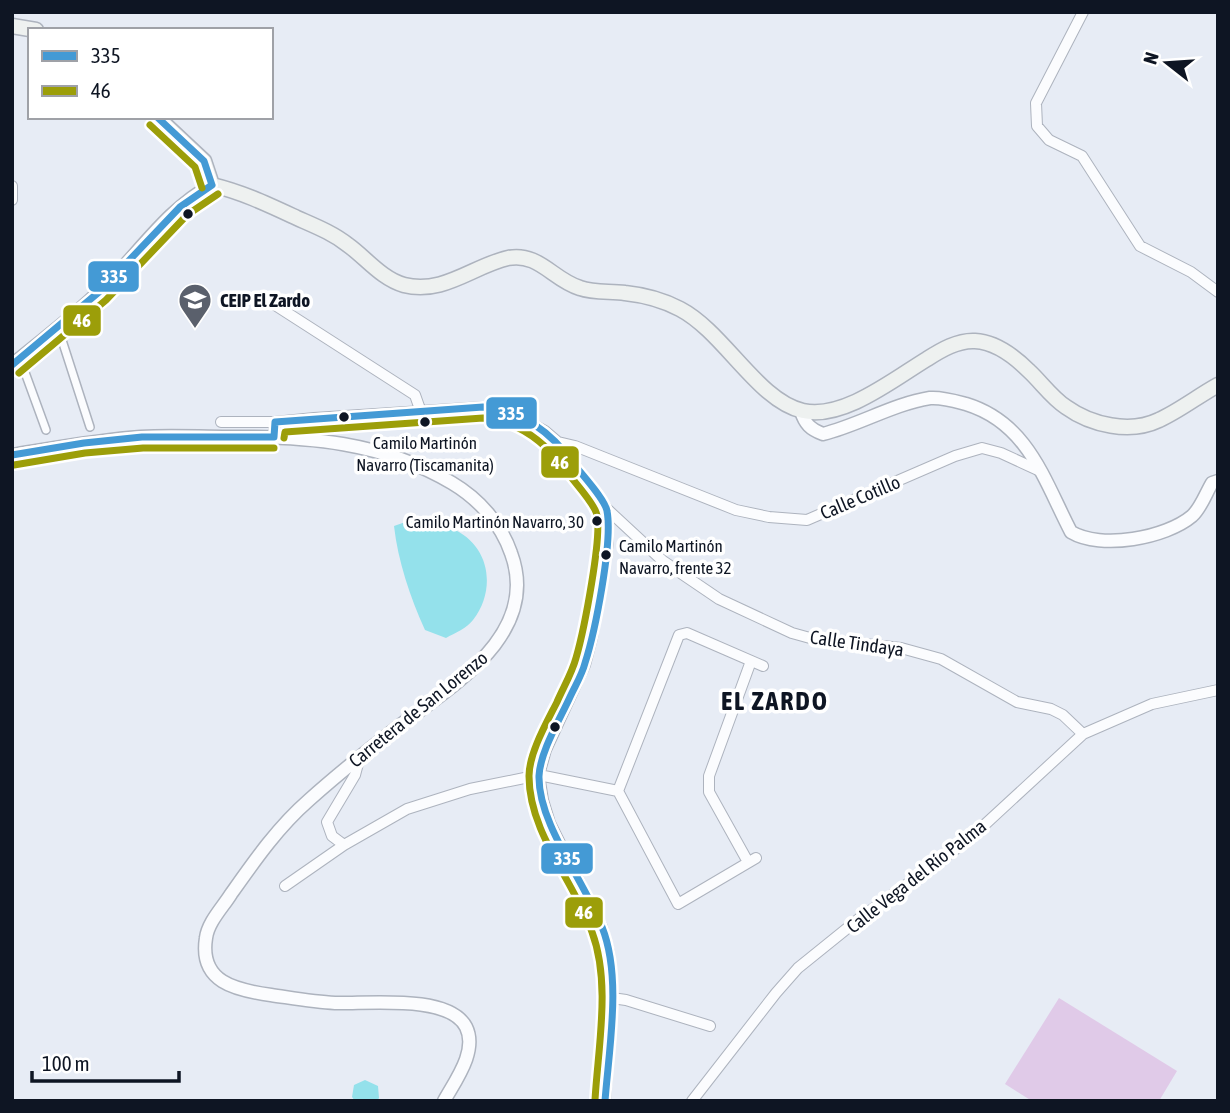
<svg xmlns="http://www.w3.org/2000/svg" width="1230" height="1113" font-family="'Asap Condensed',sans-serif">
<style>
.green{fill:#e0cae8}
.water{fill:#94e1eb}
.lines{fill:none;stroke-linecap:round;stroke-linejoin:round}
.pedestrian-casing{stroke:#adb3be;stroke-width:10}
.minor-casing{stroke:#adb3be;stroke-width:12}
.tertiary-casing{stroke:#adb3be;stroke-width:15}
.secondary-casing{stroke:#adb3be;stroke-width:17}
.pedestrian{stroke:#fbfcfe;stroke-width:7}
.minor{stroke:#fbfcfe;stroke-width:10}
.tertiary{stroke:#fbfcfe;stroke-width:12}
.secondary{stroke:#eef1f0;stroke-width:14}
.bus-1-casing{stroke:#fff;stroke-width:12}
.bus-2-casing{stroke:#fff;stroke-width:12}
.bus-1{stroke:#449ad5;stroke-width:7}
.bus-2{stroke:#9c9e09;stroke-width:7}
.bus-dot{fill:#0e1523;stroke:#fff;stroke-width:2.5}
.labels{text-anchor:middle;stroke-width:7;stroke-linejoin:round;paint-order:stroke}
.bus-label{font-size:17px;fill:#0e1523;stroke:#fff}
.poi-label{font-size:19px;font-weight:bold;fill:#0e1523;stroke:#fff;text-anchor:start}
.street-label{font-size:19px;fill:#0e1523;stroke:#fff}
.district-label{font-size:26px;font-weight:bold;letter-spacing:2px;fill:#0e1523;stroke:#fff}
.line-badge{stroke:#fff;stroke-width:2.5}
.badge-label{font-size:19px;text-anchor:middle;font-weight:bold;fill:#fff}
</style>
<rect width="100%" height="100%" fill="#e7ecf5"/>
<!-- green -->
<path class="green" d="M1059 998 1177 1071 1159 1101H1032L1005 1084Z"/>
<!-- water -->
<path class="water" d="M414 519C426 522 440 523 451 528 490 544 497 589 473 620 467 628 455 633 446 638L425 630C410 597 398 561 394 526Z
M365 1080 378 1086 379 1098 377 1101H355L352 1097 354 1085Z"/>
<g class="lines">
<defs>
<path id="pedestrian" d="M60 334 90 427
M23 367 46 430"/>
<path id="minor" d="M1083 12 1036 103 1037 126 1049 140 1082 156 1140 246 1191 272 1218 292
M12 186V200
M275 305 415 395 421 412
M221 422H275
M274 437 275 422 314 418 483 407 504 409 545 431 558 442 607 509 608 543 592 638 585 665 546 750 539 775 543 800 550 823 602 927 609 952 612 998 605 1101
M558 442 575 446 736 510 769 517 807 520 955 456 982 448 1001 453 1040 471
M607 509 663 561 719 599 792 633 810 638 901 648 941 659 1017 702 1051 709 1063 715 1083 734
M360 756 355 775 327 822 332 836 344 845 407 809 470 789 539 775 618 791
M756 858 678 904 618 791 679 635 687 633 763 666
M748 862 709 792V776L751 661
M285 886 344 845
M612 998 626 1000 710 1026
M692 1101 776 993 798 968 860 918 967 841 1083 734 1152 704 1218 690"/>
<path id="tertiary" d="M12 365C41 341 72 318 99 292 137 257 165 210 212 185
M801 411C805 424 810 429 823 434 859 425 893 404 930 398 942 397 955 401 966 404 1028 423 1044 480 1071 532 1101 550 1166 538 1192 516 1201 508 1206 493 1212 483L1218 481
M12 455C55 448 98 440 141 437 170 435 199 437 228 437 307 436 383 442 452 483 479 499 501 524 511 553 541 634 453 685 399 726 368 750 338 774 309 800 278 827 255 860 231 894 223 907 208 922 206 938 199 982 235 990 271 995 292 998 314 1002 335 1003 367 1004 449 994 466 1027 478 1051 455 1081 444 1101"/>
<path id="secondary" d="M12 26 36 30
M157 117 204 161 212 185C242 192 269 205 297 218 315 226 333 233 348 245 366 258 382 279 404 285 443 295 473 266 508 258 539 252 553 280 580 288 594 293 610 291 625 293 644 295 663 300 680 309 724 332 758 401 803 411 843 420 894 379 927 359 941 350 958 340 975 341 996 342 1014 356 1029 371 1041 382 1052 398 1066 407 1091 425 1130 434 1159 420 1179 411 1198 396 1218 385"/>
</defs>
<!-- pedestrian casing -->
<use href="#pedestrian" class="pedestrian-casing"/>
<!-- minor casing -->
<use href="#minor" class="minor-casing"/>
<!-- tertiary casing -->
<use href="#tertiary" class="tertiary-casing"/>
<!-- secondary casing -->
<use href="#secondary" class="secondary-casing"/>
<!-- pedestrian -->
<use href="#pedestrian" class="pedestrian"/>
<!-- minor -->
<use href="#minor" class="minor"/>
<!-- tertiary -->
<use href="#tertiary" class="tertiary"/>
<!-- secondary -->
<use href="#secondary" class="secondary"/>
<defs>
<path id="bus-1" d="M157 117 204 161 212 185
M12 365 99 292 180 207 212 185
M274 437 275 422 483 407C523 411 551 432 574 464 582 475 605 499 607 511 613 542 595 632 585 663 582 675 575 686 570 697 560 719 540 752 539 776 538 824 585 882 602 927 622 977 609 1048 605 1101
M12 455 84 443 142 437H274"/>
<path id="bus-2" d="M150 125 195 167 202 188
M19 373 106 300 187 215 218 194
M284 438 285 432 483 418C518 421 545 442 565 469 573 481 591 499 596 512 604 531 583 634 576 658 572 673 563 688 557 702 547 722 529 753 529 776 529 833 574 881 592 932 611 983 598 1047 595 1100
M14 465 85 453 143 448H274"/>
</defs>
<!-- bus-1 casing -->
<use href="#bus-1" class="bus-1-casing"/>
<!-- bus-2 casing -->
<use href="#bus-2" class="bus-2-casing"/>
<!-- bus-1 -->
<use href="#bus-1" class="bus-1"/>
<!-- bus-2 -->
<use href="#bus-2" class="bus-2"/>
</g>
<!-- icons -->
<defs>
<symbol id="school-pin" viewBox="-11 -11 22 30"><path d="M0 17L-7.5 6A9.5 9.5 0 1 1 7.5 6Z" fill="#5a606c" stroke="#fff"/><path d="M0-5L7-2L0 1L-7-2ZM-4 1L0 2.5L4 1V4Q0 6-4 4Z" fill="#fff"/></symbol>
</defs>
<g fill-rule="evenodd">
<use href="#school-pin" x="176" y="281" width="38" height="52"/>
</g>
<!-- markers -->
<g class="bus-dot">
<circle cx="188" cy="214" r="6"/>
<circle cx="344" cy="417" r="6"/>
<circle cx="425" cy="422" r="6"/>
<circle cx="597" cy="521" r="6"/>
<circle cx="606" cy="555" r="6"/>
<circle cx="555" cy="727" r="6"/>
</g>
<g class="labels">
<!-- bus labels -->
<g class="bus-label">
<text x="425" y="449">Camilo Martinón<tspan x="425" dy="22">Navarro (Tiscamanita)</tspan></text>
<text x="584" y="528" text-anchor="end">Camilo Martinón Navarro, 30</text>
<text x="619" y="552" text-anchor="start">Camilo Martinón<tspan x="619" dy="22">Navarro, frente 32</tspan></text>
</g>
<!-- poi labels -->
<g class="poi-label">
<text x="220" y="307">CEIP El Zardo</text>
</g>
<!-- street labels -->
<g class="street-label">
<text transform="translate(860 497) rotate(-23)" y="7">Calle Cotillo</text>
<text transform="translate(857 643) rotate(8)" y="7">Calle Tindaya</text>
<text transform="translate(418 709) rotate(-39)" y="7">Carretera de San Lorenzo</text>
<text transform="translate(916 876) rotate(-38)" y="7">Calle Vega del Río Palma</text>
</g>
<!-- district labels -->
<g class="district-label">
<text x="775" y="710">EL ZARDO</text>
</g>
</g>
<g class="line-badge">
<rect x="87" y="260" width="53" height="33" rx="7" fill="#449ad5"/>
<rect x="62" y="304" width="40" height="33" rx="7" fill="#9c9e09"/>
<rect x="485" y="396" width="53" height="34" rx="7" fill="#449ad5"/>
<rect x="540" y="445" width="40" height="34" rx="7" fill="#9c9e09"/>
<rect x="540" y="842" width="54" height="33" rx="7" fill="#449ad5"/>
<rect x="564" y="896" width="40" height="33" rx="7" fill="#9c9e09"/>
</g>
<g class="badge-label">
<text x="114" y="283">335</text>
<text x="82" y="327">46</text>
<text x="511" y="420">335</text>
<text x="560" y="469">46</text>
<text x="567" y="865">335</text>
<text x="584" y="919">46</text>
</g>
<!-- border -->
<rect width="1230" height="1113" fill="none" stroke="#0e1523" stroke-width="28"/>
<!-- legend -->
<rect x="28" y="28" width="245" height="91" fill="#ffffff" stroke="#9fa1a7" stroke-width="2"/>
<rect x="42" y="51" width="35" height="10" fill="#449ad5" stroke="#9fa1a7" stroke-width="2"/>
<text x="91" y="63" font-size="21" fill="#0e1523">335</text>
<rect x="42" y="86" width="35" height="10" fill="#9c9e09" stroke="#9fa1a7" stroke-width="2"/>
<text x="91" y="98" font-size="21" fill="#0e1523">46</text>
<!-- north arrow -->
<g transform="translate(1167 63) rotate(287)" stroke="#ffffff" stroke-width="5" paint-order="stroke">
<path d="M0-5L12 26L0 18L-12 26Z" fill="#0e1523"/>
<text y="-10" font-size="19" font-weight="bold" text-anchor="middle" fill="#0e1523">N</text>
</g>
<!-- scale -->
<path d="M32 1071v10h147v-10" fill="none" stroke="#0e1523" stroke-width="3.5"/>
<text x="42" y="1071" font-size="21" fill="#0e1523" stroke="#ffffff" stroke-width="5" paint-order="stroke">100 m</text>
</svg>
